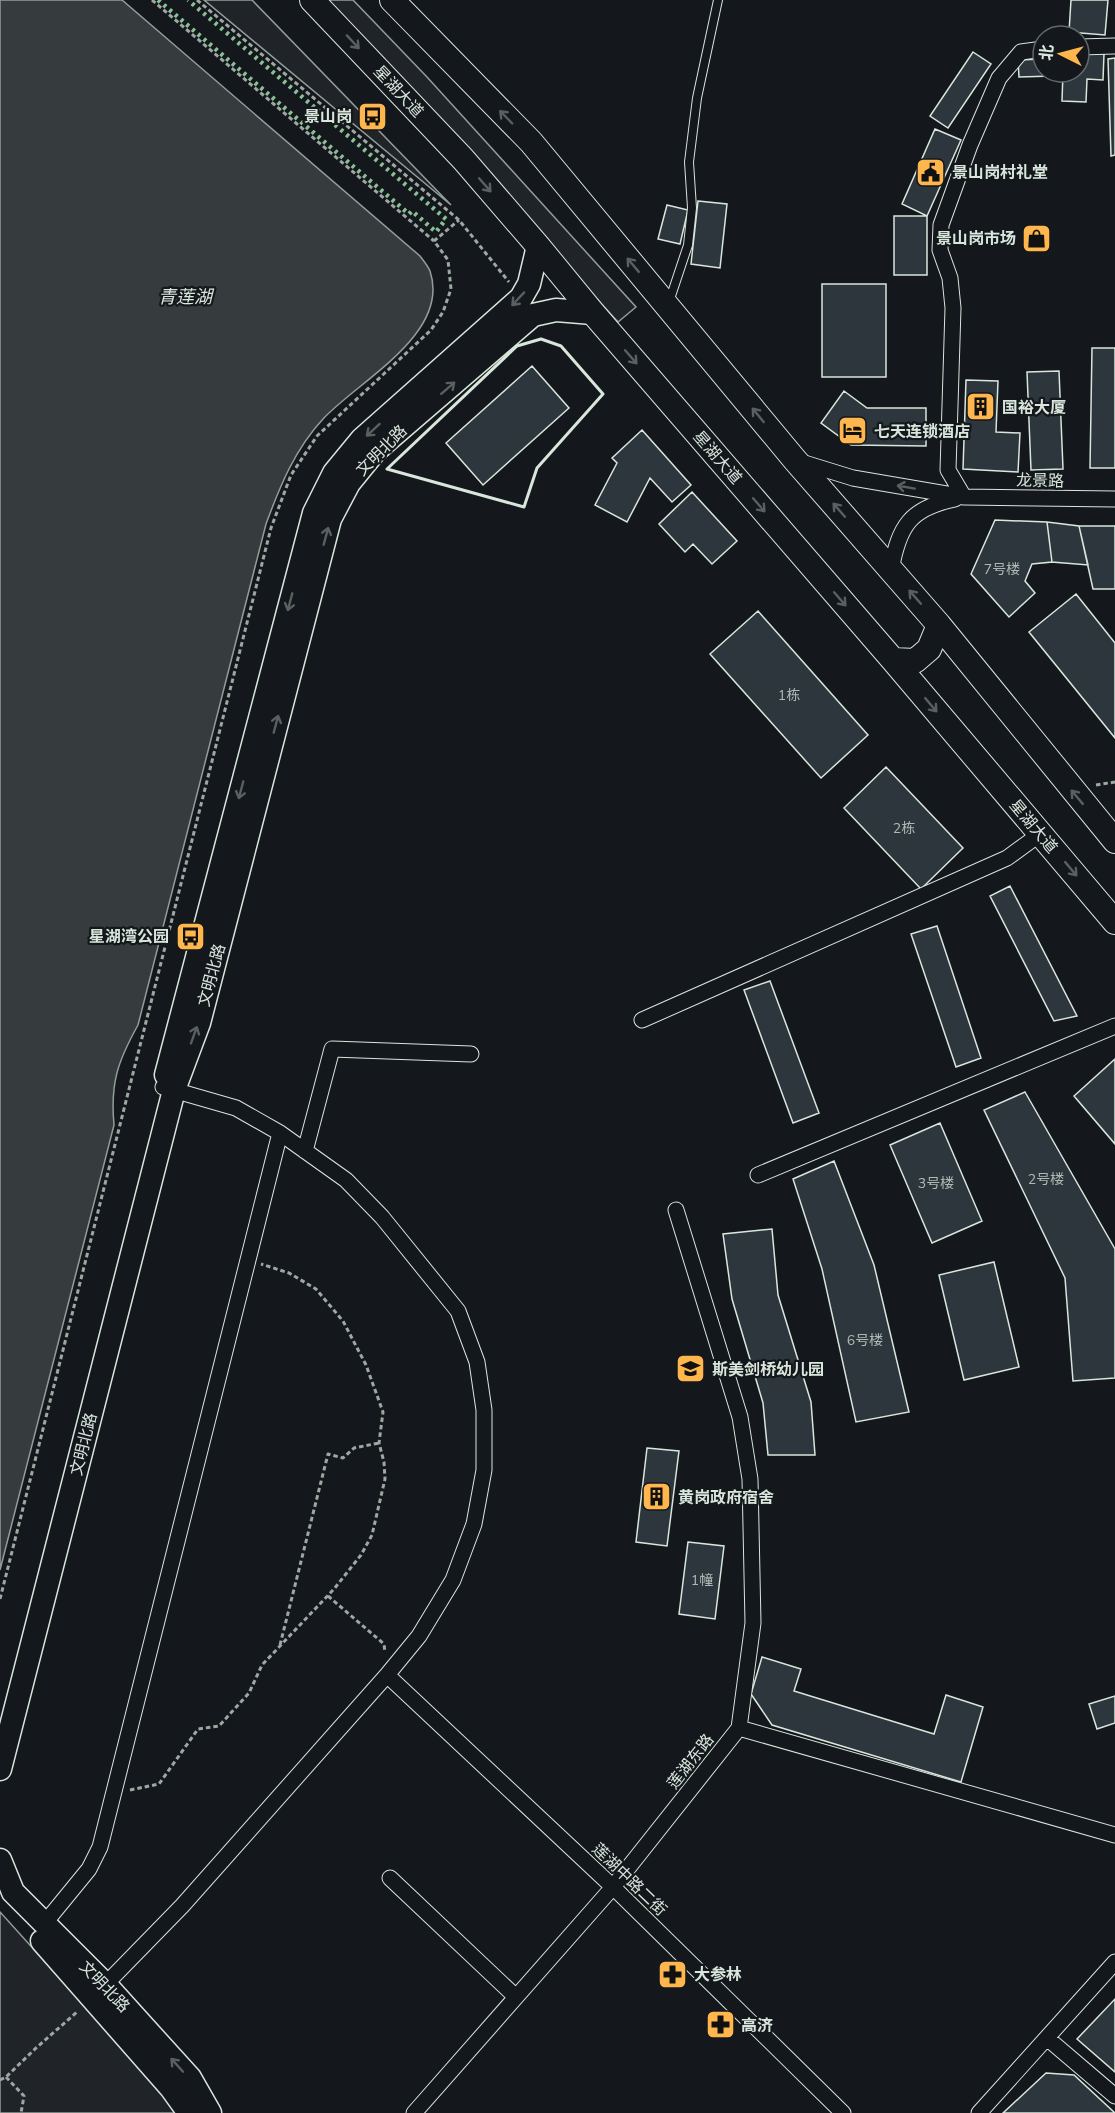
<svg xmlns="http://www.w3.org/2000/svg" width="1115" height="2113" font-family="'Nunito Sans','Noto Sans SC',sans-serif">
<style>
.green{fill:#202428;stroke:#939e99;stroke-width:1.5}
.water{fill:#363b3e;stroke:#939e99;stroke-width:1.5}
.building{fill:#2c363c;stroke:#d8e6dc;stroke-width:1.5}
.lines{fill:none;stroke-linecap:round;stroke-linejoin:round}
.lane-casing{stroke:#d8e6dc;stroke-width:10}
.street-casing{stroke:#d8e6dc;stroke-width:17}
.secondary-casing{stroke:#d8e6dc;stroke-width:25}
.primary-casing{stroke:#d8e6dc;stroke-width:26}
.path{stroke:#9da8a2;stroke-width:3;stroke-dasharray:4.5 3;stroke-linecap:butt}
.lane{stroke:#14181c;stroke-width:8}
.street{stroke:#14181c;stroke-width:15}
.secondary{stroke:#14181c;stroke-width:22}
.primary{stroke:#14181c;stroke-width:24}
.hedge{stroke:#8ac095;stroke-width:4.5;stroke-dasharray:3 4.5;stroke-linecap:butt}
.wall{stroke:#d8e6dc;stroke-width:3}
.oneway{stroke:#59605f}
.labels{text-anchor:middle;stroke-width:4.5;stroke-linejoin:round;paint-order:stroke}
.number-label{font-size:14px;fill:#adbab4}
.street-label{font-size:16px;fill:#d8e6dc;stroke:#14181c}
.poi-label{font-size:16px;font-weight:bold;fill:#d8e6dc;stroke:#14181c;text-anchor:start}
.water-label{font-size:18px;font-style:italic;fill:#d8e6dc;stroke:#14181c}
</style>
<rect width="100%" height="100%" fill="#14181c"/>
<!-- green -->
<path class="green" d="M204 0H252L451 205Z
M319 0H353L427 77 636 307 618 322 409 92Z
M0 1912 178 2109 180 2113H0Z"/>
<!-- water -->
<path class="water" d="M0 0H122L420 256C423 260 428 266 430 271 451 334 358 381 323 419 295 449 280 486 266 524L138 1025C118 1061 110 1083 114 1125L0 1570Z"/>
<!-- building -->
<path class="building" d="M1071 0H1108L1105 35 1069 32Z
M973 52 991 64 948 128 930 116Z
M1079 53 1104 54 1103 80 1087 79 1086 102 1062 101 1063 72H1079Z
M1115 58V155L1111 156 1108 59Z
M1043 59V72H1053V76L1019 77 1018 60Z
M935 129 961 140 927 216 902 204Z
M698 201 727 204 720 268 691 264Z
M667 205 688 210 680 244 658 239Z
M894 216H927V275H894Z
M822 284H886V377H822Z
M1092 348H1115V468H1090Z
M532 366 569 408 483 485 446 443Z
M1059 371 1063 469 1031 470 1027 372Z
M966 380 998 381 996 432 1020 433 1018 472 963 469Z
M844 391 867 408H926V446L851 445 821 423Z
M642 430 691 485 672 502 650 478 627 522 595 505 617 463 612 458Z
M692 492 737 541 712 564 693 544 685 552 659 524Z
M995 520 1047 522 1052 562 1032 564 1025 581 1035 593 1009 617 971 574Z
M1047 522 1079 526 1088 565 1052 562Z
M1079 526H1115V589H1093Z
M1076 594 1115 643V738L1029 632Z
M758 611 868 735 821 778 710 654Z
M886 767 963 848 921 889 844 808Z
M1010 886 1077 1016 1054 1021 990 896Z
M937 926 981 1058 956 1067 911 934Z
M770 981 819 1113 793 1123 744 990Z
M1115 1059V1144L1074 1096Z
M1025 1092 1115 1249V1378L1073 1381 1065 1278 984 1110Z
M940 1123 982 1221 932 1243 890 1145Z
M834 1161 874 1265 909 1412 856 1422 822 1269 793 1179Z
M772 1229 778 1295 811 1402 815 1455H768L763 1403 732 1299 723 1234Z
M994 1262 1019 1367 964 1380 939 1275Z
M647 1448 679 1451 667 1546 636 1542Z
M688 1542 724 1546 715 1619 679 1614Z
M762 1657 801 1669 794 1691 934 1734 946 1695 983 1707 961 1782 772 1725 751 1694Z
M1115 1696V1723L1097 1729 1089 1704Z
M1115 1999V2072L1077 2039Z
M1046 2073 1074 2075 1115 2113H1003Z"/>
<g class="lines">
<defs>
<path id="lane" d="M669 302 688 245 692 208 689 162 697 98 718 0"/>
<path id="street" d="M1079 47 1115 46
M798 461 853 478 964 497 1115 499
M964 497 948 470 953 308 950 278 940 250 941 225 970 145 999 78 1021 52 1043 49
M891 570C899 526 910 508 955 499
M642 1020 1007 858 1040 834
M305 1151 332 1049 471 1054
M758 1175 1115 1026
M676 1210 740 1417 750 1479 753 1623 739 1728
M387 1675 613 1887 843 2113
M739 1728 1115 1835
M390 1878 516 1997
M44 1924 89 1869 100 1847 280 1133
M100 1990 182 1906 387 1675 419 1636 453 1580 474 1524 484 1470V1410L477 1362 458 1311 382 1217 346 1180 280 1133 236 1108 163 1087
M1047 2038 1115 2096
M414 2113 613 1887 739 1728
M979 2113 1115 1962"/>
<path id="secondary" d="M166 1075 314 513 334 473 362 439 521 298 529 284 538 246
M0 1769 174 1090 199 1023 330 519 349 483 375 451 533 315 556 310 593 313
M0 1860 13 1892 105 1984 190 2078 210 2113
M42 1941 171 2088 189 2113"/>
<path id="primary" d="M312 0 463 159 538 246 593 313 893 660 1115 922
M392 0 531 142 795 460 939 625 1115 841
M893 660 915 661 929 649 939 625"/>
</defs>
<!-- lane casing -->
<use href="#lane" class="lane-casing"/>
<!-- street casing -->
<use href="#street" class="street-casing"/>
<!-- secondary casing -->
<use href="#secondary" class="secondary-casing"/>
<!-- primary casing -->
<use href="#primary" class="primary-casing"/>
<!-- path -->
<path class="path" d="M152 0 434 241
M197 0 459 220 509 282
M1096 785 1115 782
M328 1596 384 1644 385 1652
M0 1599 271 528 291 475 317 436 431 330 443 312 451 289 448 260 434 241 459 220
M280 1645 328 1454 343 1458 354 1448 379 1443
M130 1790 159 1784 198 1729 219 1726 249 1693 262 1665 334 1589 361 1555 372 1535 385 1479 384 1462 379 1443 383 1412 366 1365 343 1321 316 1289 289 1273 261 1264
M6 2077 24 2096 21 2113
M0 2080 6 2077 36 2048 77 2012"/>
<!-- lane -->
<use href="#lane" class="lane"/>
<!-- street -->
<use href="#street" class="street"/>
<!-- secondary -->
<use href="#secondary" class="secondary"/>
<!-- primary -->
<use href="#primary" class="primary"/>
<!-- hedge -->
<path class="hedge" d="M158 0 409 214 412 211 436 232 446 219 188 0"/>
<!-- wall -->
<path class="wall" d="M541 339 561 346 603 394 537 468 524 507 387 469 517 346Z"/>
</g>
<!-- one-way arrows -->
<defs><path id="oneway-shaft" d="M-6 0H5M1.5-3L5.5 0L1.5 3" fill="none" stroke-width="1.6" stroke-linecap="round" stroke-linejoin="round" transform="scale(1.5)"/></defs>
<g class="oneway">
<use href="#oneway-shaft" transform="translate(353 42) rotate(47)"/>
<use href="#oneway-shaft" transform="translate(506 117) rotate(-134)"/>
<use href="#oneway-shaft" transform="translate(485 185) rotate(49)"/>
<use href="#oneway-shaft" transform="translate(633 265) rotate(-130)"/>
<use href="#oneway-shaft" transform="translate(518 299) rotate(133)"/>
<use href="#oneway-shaft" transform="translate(631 357) rotate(49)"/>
<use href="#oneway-shaft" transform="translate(448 388) rotate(-41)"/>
<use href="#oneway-shaft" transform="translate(758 415) rotate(-129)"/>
<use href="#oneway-shaft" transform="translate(373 430) rotate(138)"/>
<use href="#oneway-shaft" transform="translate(906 487) rotate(-170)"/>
<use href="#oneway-shaft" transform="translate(759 505) rotate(49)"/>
<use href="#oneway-shaft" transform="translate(839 510) rotate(-131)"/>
<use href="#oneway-shaft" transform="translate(326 536) rotate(-75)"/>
<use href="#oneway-shaft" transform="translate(915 597) rotate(-131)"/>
<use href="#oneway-shaft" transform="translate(840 599) rotate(49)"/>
<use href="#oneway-shaft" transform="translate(290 602) rotate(105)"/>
<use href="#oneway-shaft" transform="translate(931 705) rotate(50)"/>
<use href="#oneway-shaft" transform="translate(276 724) rotate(-75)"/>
<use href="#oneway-shaft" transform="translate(241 790) rotate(105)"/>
<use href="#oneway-shaft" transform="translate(1077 797) rotate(-130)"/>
<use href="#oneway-shaft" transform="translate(1071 869) rotate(50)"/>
<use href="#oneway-shaft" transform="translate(194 1035) rotate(-70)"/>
<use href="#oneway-shaft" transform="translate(177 2065) rotate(-132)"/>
</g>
<!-- icons -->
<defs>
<symbol id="bus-square" viewBox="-11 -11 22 22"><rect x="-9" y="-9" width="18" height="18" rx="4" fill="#ffb74d" stroke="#14181c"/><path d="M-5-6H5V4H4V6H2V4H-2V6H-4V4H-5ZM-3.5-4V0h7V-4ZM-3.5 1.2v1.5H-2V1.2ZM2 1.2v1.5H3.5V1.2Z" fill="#111"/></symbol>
<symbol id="civic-square" viewBox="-11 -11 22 22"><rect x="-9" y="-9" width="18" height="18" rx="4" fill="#ffb74d" stroke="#14181c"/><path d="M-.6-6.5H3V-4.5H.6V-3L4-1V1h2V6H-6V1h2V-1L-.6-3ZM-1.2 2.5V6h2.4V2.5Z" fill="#111"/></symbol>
<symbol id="shop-square" viewBox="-11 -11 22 22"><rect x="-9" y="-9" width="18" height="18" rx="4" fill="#ffb74d" stroke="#14181c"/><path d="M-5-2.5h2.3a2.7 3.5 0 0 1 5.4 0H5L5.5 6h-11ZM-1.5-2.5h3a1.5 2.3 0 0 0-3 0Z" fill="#111"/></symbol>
<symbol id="building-square" viewBox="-11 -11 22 22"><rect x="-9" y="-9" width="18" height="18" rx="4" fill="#ffb74d" stroke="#14181c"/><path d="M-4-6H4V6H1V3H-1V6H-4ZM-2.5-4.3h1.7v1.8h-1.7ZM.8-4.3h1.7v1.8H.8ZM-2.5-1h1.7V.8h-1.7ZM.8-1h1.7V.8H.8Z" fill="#111"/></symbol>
<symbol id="hotel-square" viewBox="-11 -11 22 22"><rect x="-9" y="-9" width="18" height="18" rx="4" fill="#ffb74d" stroke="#14181c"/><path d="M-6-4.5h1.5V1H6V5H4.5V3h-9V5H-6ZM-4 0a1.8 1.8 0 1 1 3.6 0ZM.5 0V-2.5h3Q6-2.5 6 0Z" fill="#111"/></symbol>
<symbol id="school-square" viewBox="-11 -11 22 22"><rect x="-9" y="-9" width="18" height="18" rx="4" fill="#ffb74d" stroke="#14181c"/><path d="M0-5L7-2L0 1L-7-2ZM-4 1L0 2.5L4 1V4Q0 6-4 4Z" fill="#111"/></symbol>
<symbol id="pharmacy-square" viewBox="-11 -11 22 22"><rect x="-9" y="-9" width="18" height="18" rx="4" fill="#ffb74d" stroke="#14181c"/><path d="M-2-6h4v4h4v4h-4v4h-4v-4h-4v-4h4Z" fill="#111"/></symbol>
</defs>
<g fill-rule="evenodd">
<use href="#bus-square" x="356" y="100" width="33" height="33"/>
<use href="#civic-square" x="914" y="156" width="33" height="33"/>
<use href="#shop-square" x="1020" y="222" width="33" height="33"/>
<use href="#building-square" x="964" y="390" width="33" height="33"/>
<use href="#hotel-square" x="836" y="414" width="33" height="33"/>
<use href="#bus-square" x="174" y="920" width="33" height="33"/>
<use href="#school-square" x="674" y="1352" width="33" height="33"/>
<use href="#building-square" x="640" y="1480" width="33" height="33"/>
<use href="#pharmacy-square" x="656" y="1958" width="33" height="33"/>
<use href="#pharmacy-square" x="704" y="2008" width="33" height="33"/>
</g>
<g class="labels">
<!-- number labels -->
<g class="number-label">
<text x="1002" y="574">7号楼</text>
<text x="789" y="700">1栋</text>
<text x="904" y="833">2栋</text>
<text x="1046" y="1184">2号楼</text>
<text x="936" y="1188">3号楼</text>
<text x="865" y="1345">6号楼</text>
<text x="702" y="1585">1幢</text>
</g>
<!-- street labels -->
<g class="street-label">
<text transform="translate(399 91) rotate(47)" y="6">星湖大道</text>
<text transform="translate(381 450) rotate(-45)" y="6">文明北路</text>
<text transform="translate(718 457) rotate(49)" y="6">星湖大道</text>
<text transform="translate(1040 480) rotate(1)" y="6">龙景路</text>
<text transform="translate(1034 826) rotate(50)" y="6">星湖大道</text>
<text transform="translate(211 975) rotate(-75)" y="6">文明北路</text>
<text transform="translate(83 1444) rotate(-76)" y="6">文明北路</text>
<text transform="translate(690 1761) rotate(-52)" y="6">莲湖东路</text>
<text transform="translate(630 1879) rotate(44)" y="6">莲湖中路二街</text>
<text transform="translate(105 1986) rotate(46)" y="6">文明北路</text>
</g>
<!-- poi labels -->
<g class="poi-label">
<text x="352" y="122" text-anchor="end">景山岗</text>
<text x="952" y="178">景山岗村礼堂</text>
<text x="1016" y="244" text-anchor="end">景山岗市场</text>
<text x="1002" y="413">国裕大厦</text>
<text x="874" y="437">七天连锁酒店</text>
<text x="169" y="942" text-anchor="end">星湖湾公园</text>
<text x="712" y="1375">斯美剑桥幼儿园</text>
<text x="678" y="1503">黄岗政府宿舍</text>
<text x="694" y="1980">大参林</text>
<text x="741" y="2031">高济</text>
</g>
<!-- water labels -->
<g class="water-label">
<text x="185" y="303">青莲湖</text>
</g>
</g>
<!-- north arrow -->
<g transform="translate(1061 54) rotate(276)"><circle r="28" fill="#14181c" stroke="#626a69" stroke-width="1.5"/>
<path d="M0-4.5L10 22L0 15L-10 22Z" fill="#ffb74d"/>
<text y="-9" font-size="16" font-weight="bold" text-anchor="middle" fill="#d8e6dc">北</text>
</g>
</svg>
